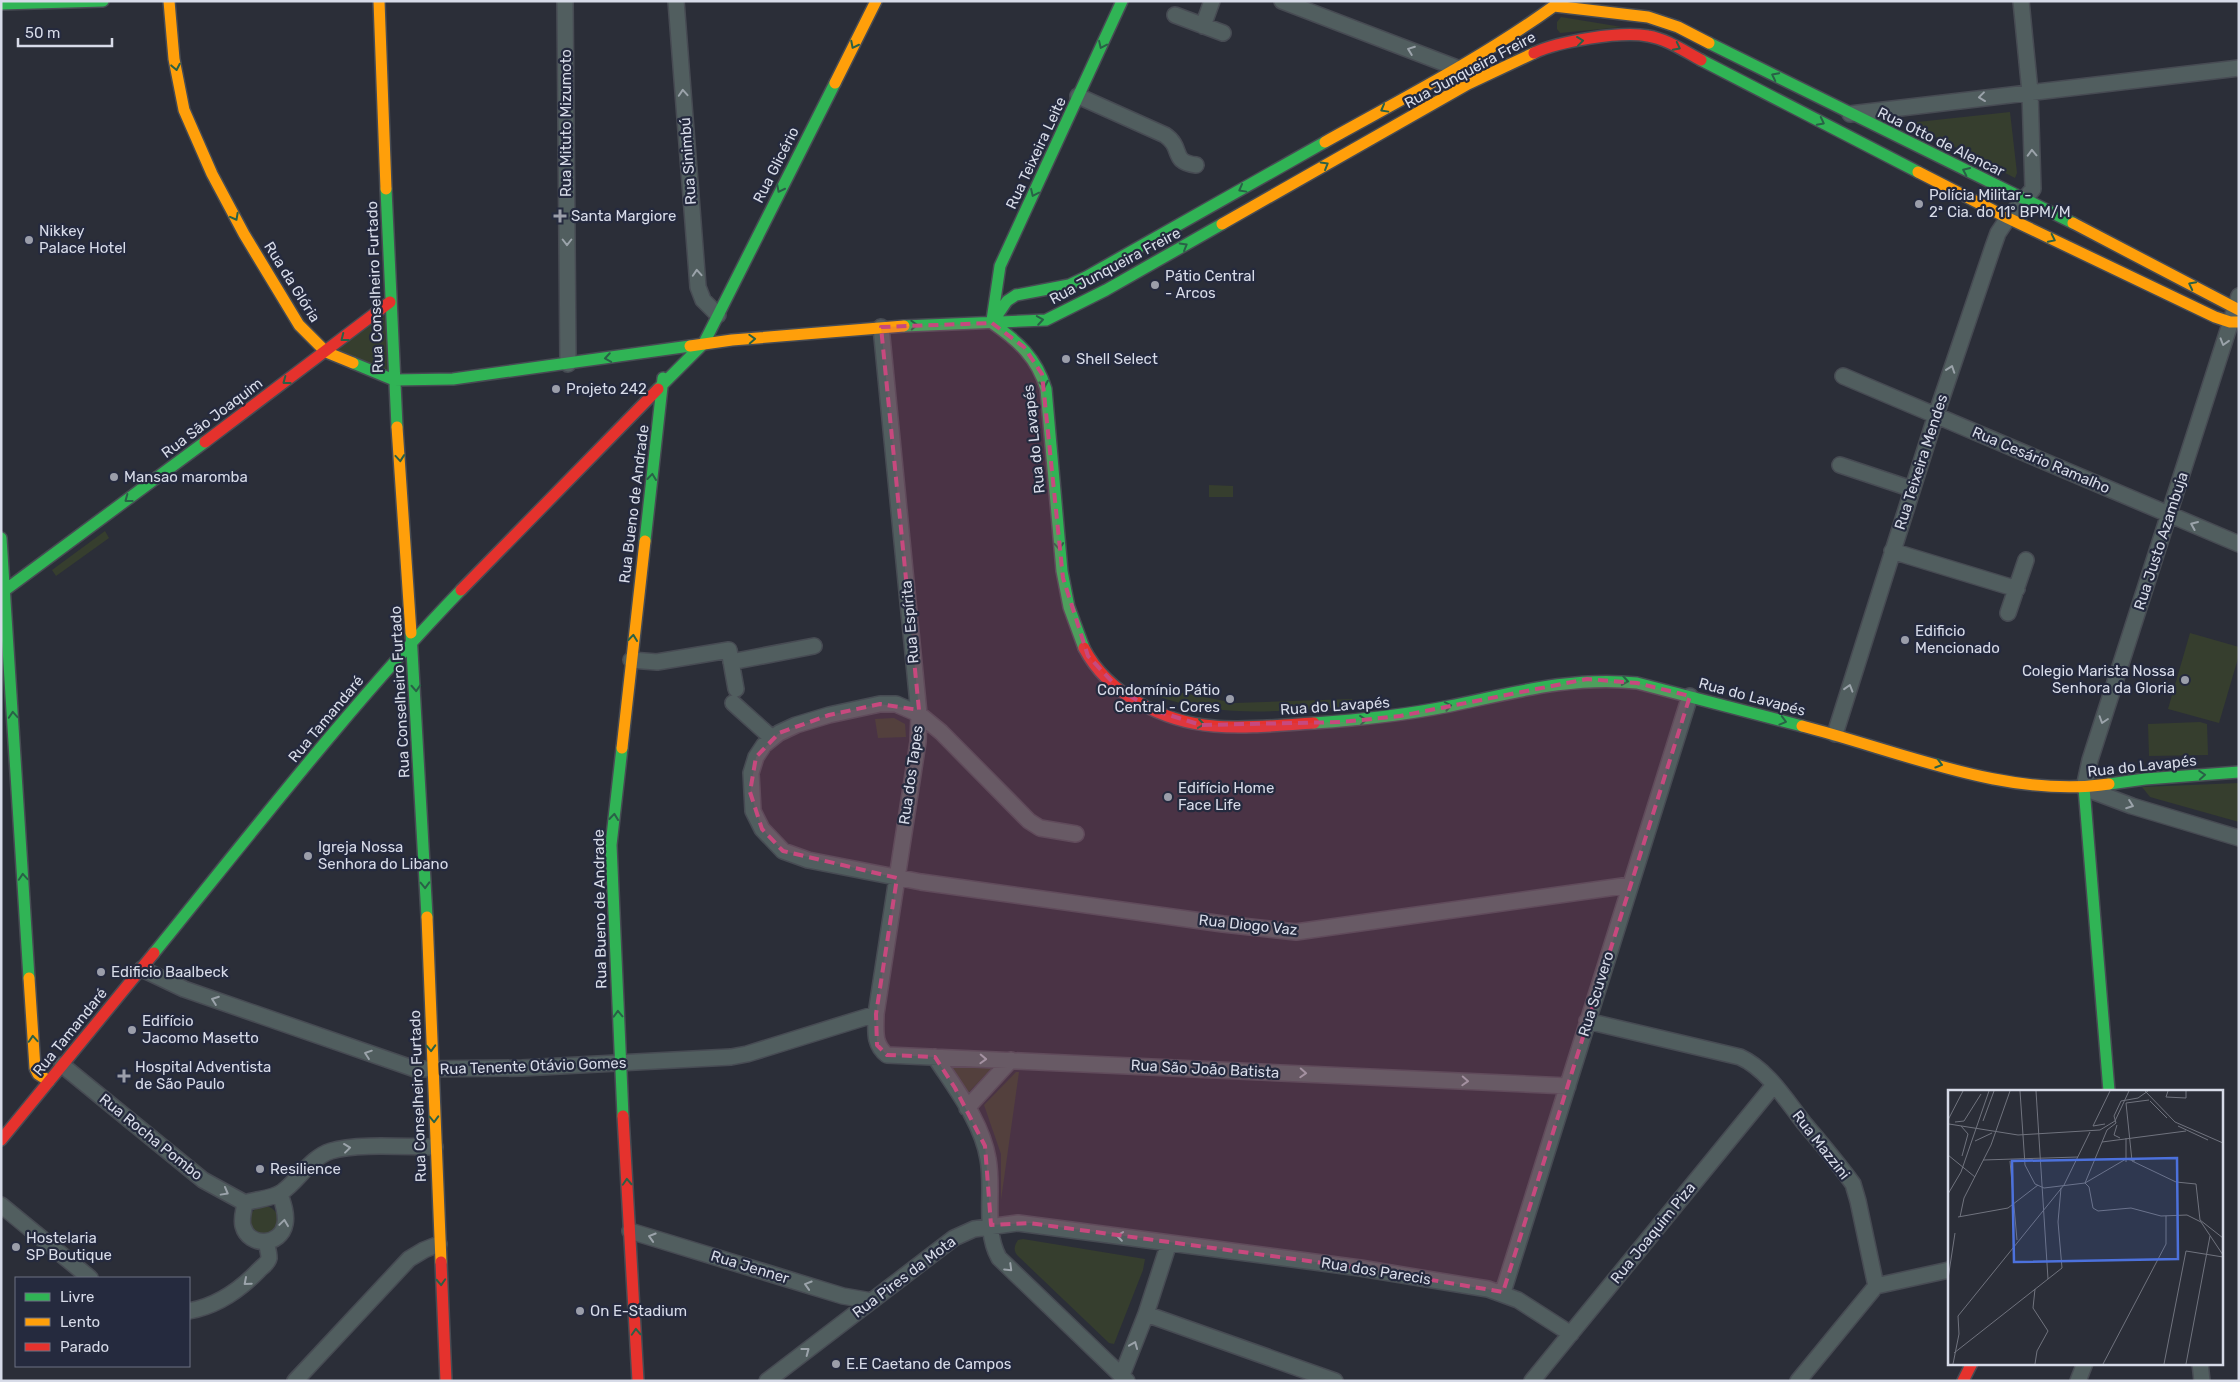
<svg xmlns="http://www.w3.org/2000/svg" width="2240" height="1382" font-family="Rubik,sans-serif">
<style>
.green{fill:#363e2e}
.lines{fill:none;stroke-linecap:round;stroke-linejoin:round}
.street-casing{stroke:#474b53;stroke-width:18}
.fast-casing{stroke:#474b53;stroke-width:14}
.slow-casing{stroke:#474b53;stroke-width:14}
.jam-casing{stroke:#474b53;stroke-width:14}
.street{stroke:#515e5f;stroke-width:15}
.fast{stroke:#30b455;stroke-width:11}
.slow{stroke:#ff9f0a;stroke-width:11}
.jam{stroke:#e5322d;stroke-width:11}
.oneway{stroke:#296147}
.oneway2{stroke:#9ba3aa}
.marked{fill:#c7497e;fill-opacity:0.2;stroke:#c7497e;stroke-width:4;stroke-dasharray:10 6;stroke-linejoin:round}
.poi-dot{fill:#9b9eaa;stroke:#252a3e;stroke-width:2}
.labels{text-anchor:middle;stroke-width:4.5;stroke-linejoin:round;paint-order:stroke}
.street-label{font-size:15px;fill:#d7dbe8;stroke:#252a3e}
.poi-label{font-size:15px;fill:#d7dbe8;stroke:#252a3e;text-anchor:start}
.inset-road{fill:none;stroke:#70737e;stroke-width:1}
.view{fill:#4c71dc;fill-opacity:0.15;stroke:#4c71dc;stroke-width:2.5}
.inset-edge{fill:none;stroke:#d7dbe8;stroke-width:2.5}
</style>
<rect width="100%" height="100%" fill="#2b2e38"/>
<!-- green -->
<path class="green" d="M1561 17 1622 27 1560 33 1557 29V22Z
M2010 112 2017 173 2015 178 1908 123Z
M386 308 389 375 333 350Z
M1209 485 1233 486V497H1209Z
M105 531 109 538 56 576 52 570Z
M2190 633 2239 647V655L2219 723 2168 709Z
M1162 689 1235 703 1352 699V707C1289 710 1221 719 1160 697Z
M894 718 905 724 906 737 878 738 875 719Z
M2200 722 2207 724 2208 755 2149 756 2148 724Z
M2239 783V822L2150 797 2142 787Z
M951 1067H993L968 1093Z
M1016 1072H1019L1001 1200V1154L984 1105Z
M250 1220a14 14 0 1 1 28 0a14 14 0 1 1-28 0Z
M1023 1239 1145 1259 1143 1270 1114 1344 1109 1343 1018 1256C1013 1251 1014 1246 1018 1240Z"/>
<g class="lines">
<defs>
<path id="street" d="M565 1 568 364
M676 1 698 287 703 300 718 315
M1282 1 1457 68
M1175 15 1223 33
M1203 26 1212 1
M1078 96 1165 135C1184 148 1170 162 1196 165
M1850 114 2239 68
M2239 296 2090 760 2084 788 2132 806 2239 838
M881 327 919 714 918 742 876 1014C876 1030 873 1044 887 1055L1568 1086
M1843 376 2239 544
M1840 465 1912 489
M1892 551 2017 589
M2008 613 2026 560
M631 660 657 662 729 650 736 689
M731 662 814 646
M733 703 772 738
M1835 734 1936 415 1993 247 1998 233 2008 218 2033 189 2030 92 2021 1
M1076 834 1040 828 1029 821 941 732 919 714 896 704H880L829 715 796 725 779 733 764 745 756 757 751 773 753 811 762 829 783 851 808 860 921 882 1223 924 1296 932 1630 885
M142 969 184 989 415 1069 522 1068 731 1057 747 1054 876 1014
M1587 1021 1740 1057C1767 1069 1786 1100 1804 1123 1821 1143 1838 1163 1853 1184L1858 1201 1876 1286
M935 1057C955 1088 982 1122 988 1159 994 1191 983 1229 999 1258L1127 1381
M62 1065 203 1180 245 1203C256 1199 272 1199 282 1192 299 1180 311 1157 331 1151 356 1143 407 1147 435 1147
M967 1108 1011 1060
M245 1203C244 1210 241 1219 243 1226 249 1248 281 1246 285 1224 287 1214 283 1203 280 1194
M1 1205 90 1278
M630 1231 843 1296 872 1301
M1876 1286 1949 1270
M1503 1292 1690 696
M189 1311C217 1306 239 1291 259 1270 263 1266 268 1263 269 1258 269 1252 267 1247 266 1242
M1146 1314 1335 1381
M2200 1363 2202 1381
M1122 1375 1146 1314 1169 1243
M295 1381 409 1259 424 1250 439 1244
M767 1381 954 1238 974 1229 1018 1223 1360 1268 1488 1289 1518 1300 1571 1334
M1532 1381 1774 1085
M1798 1381 1876 1286
M2078 1381 2085 1363"/>
<path id="fast" d="M1 4 103 1
M1709 43 2073 223
M1701 60 1918 172
M386 189 397 427
M992 320 1000 266 1122 1
M992 323C1018 341 1037 358 1046 389L1062 571 1069 607 1084 648
M992 323 1007 301 1016 295 1069 285 1086 277 1325 142
M904 326 1046 320 1106 290 1222 224
M353 363 394 380 453 379 690 346
M658 389 704 343 835 83
M1 538 29 978
M645 541 663 378
M1 593 205 442
M411 633 427 917
M1314 723C1359 720 1405 715 1450 706 1513 693 1572 676 1637 683L1802 726
M622 748 611 845 623 1116
M2109 784 2145 779 2239 772
M2084 788 2109 1091
M154 953C254 830 351 704 461 590"/>
<path id="slow" d="M169 1 174 59 184 110 212 174 244 234 299 325 326 352 353 363
M379 1 386 189
M835 83 876 1
M1325 142C1402 99 1482 58 1554 6L1648 17 1678 27 1709 43
M1918 172 2008 218 2215 317 2230 322H2239
M2073 223 2239 310
M1222 224 1468 84 1534 53
M690 346 732 340 904 326
M397 427 411 633
M1802 726C1900 751 2007 799 2109 784
M622 748 645 541
M427 917 441 1262
M29 978 35 1068 38 1074 49 1081"/>
<path id="jam" d="M1534 53C1559 41 1621 31 1648 36 1667 39 1684 51 1701 60
M205 442 390 302
M461 590 658 389
M1084 648C1108 694 1163 722 1214 726 1246 729 1281 725 1314 723
M623 1116 638 1381
M1 1140 154 953
M441 1262 446 1381
M1963 1381 1972 1363"/>
</defs>
<!-- street casing -->
<use href="#street" class="street-casing"/>
<!-- fast casing -->
<use href="#fast" class="fast-casing"/>
<!-- slow casing -->
<use href="#slow" class="slow-casing"/>
<!-- jam casing -->
<use href="#jam" class="jam-casing"/>
<!-- street -->
<use href="#street" class="street"/>
<!-- fast -->
<use href="#fast" class="fast"/>
<!-- slow -->
<use href="#slow" class="slow"/>
<!-- jam -->
<use href="#jam" class="jam"/>
</g>
<!-- one-way arrows -->
<defs><path id="oneway-chevron" d="M-2-3.5L2.5 0L-2 3.5" fill="none" stroke-width="1.6" stroke-linecap="round" stroke-linejoin="round" transform="scale(1.25)"/></defs>
<g class="oneway">
<use href="#oneway-chevron" transform="translate(1580 41) rotate(-7)"/>
<use href="#oneway-chevron" transform="translate(854 45) rotate(117)"/>
<use href="#oneway-chevron" transform="translate(1102 45) rotate(115)"/>
<use href="#oneway-chevron" transform="translate(1677 47) rotate(27)"/>
<use href="#oneway-chevron" transform="translate(176 67) rotate(79)"/>
<use href="#oneway-chevron" transform="translate(1775 76) rotate(-153)"/>
<use href="#oneway-chevron" transform="translate(1384 109) rotate(151)"/>
<use href="#oneway-chevron" transform="translate(1821 122) rotate(27)"/>
<use href="#oneway-chevron" transform="translate(1325 165) rotate(-30)"/>
<use href="#oneway-chevron" transform="translate(1966 171) rotate(-155)"/>
<use href="#oneway-chevron" transform="translate(780 189) rotate(117)"/>
<use href="#oneway-chevron" transform="translate(1242 189) rotate(151)"/>
<use href="#oneway-chevron" transform="translate(1034 193) rotate(115)"/>
<use href="#oneway-chevron" transform="translate(235 217) rotate(62)"/>
<use href="#oneway-chevron" transform="translate(2052 239) rotate(26)"/>
<use href="#oneway-chevron" transform="translate(1184 246) rotate(-30)"/>
<use href="#oneway-chevron" transform="translate(2192 285) rotate(-153)"/>
<use href="#oneway-chevron" transform="translate(1040 320) rotate(-9)"/>
<use href="#oneway-chevron" transform="translate(914 325) rotate(-3)"/>
<use href="#oneway-chevron" transform="translate(344 338) rotate(142)"/>
<use href="#oneway-chevron" transform="translate(752 339) rotate(-3)"/>
<use href="#oneway-chevron" transform="translate(608 358) rotate(171)"/>
<use href="#oneway-chevron" transform="translate(286 381) rotate(143)"/>
<use href="#oneway-chevron" transform="translate(1044 384) rotate(79)"/>
<use href="#oneway-chevron" transform="translate(400 458) rotate(85)"/>
<use href="#oneway-chevron" transform="translate(652 477) rotate(-83)"/>
<use href="#oneway-chevron" transform="translate(128 499) rotate(143)"/>
<use href="#oneway-chevron" transform="translate(1059 546) rotate(85)"/>
<use href="#oneway-chevron" transform="translate(633 638) rotate(-84)"/>
<use href="#oneway-chevron" transform="translate(1625 681) rotate(9)"/>
<use href="#oneway-chevron" transform="translate(416 688) rotate(87)"/>
<use href="#oneway-chevron" transform="translate(1448 706) rotate(-11)"/>
<use href="#oneway-chevron" transform="translate(13 715) rotate(-94)"/>
<use href="#oneway-chevron" transform="translate(1363 720) rotate(-6)"/>
<use href="#oneway-chevron" transform="translate(1783 721) rotate(15)"/>
<use href="#oneway-chevron" transform="translate(1201 724) rotate(8)"/>
<use href="#oneway-chevron" transform="translate(1939 764) rotate(16)"/>
<use href="#oneway-chevron" transform="translate(2202 775) rotate(-4)"/>
<use href="#oneway-chevron" transform="translate(614 817) rotate(-84)"/>
<use href="#oneway-chevron" transform="translate(23 877) rotate(-94)"/>
<use href="#oneway-chevron" transform="translate(425 885) rotate(88)"/>
<use href="#oneway-chevron" transform="translate(618 1014) rotate(-92)"/>
<use href="#oneway-chevron" transform="translate(33 1039) rotate(-94)"/>
<use href="#oneway-chevron" transform="translate(431 1048) rotate(88)"/>
<use href="#oneway-chevron" transform="translate(434 1119) rotate(88)"/>
<use href="#oneway-chevron" transform="translate(627 1182) rotate(-93)"/>
<use href="#oneway-chevron" transform="translate(441 1282) rotate(87)"/>
<use href="#oneway-chevron" transform="translate(636 1332) rotate(-93)"/>
</g>
<g class="oneway2">
<use href="#oneway-chevron" transform="translate(1411 50) rotate(-159)"/>
<use href="#oneway-chevron" transform="translate(683 93) rotate(-94)"/>
<use href="#oneway-chevron" transform="translate(1982 97) rotate(173)"/>
<use href="#oneway-chevron" transform="translate(2032 153) rotate(-92)"/>
<use href="#oneway-chevron" transform="translate(567 242) rotate(90)"/>
<use href="#oneway-chevron" transform="translate(697 273) rotate(-94)"/>
<use href="#oneway-chevron" transform="translate(2224 342) rotate(107)"/>
<use href="#oneway-chevron" transform="translate(1951 369) rotate(-71)"/>
<use href="#oneway-chevron" transform="translate(2194 525) rotate(-157)"/>
<use href="#oneway-chevron" transform="translate(1849 688) rotate(-73)"/>
<use href="#oneway-chevron" transform="translate(2103 720) rotate(108)"/>
<use href="#oneway-chevron" transform="translate(2130 805) rotate(20)"/>
<use href="#oneway-chevron" transform="translate(215 1000) rotate(-160)"/>
<use href="#oneway-chevron" transform="translate(368 1054) rotate(-161)"/>
<use href="#oneway-chevron" transform="translate(983 1059) rotate(2)"/>
<use href="#oneway-chevron" transform="translate(1303 1073) rotate(3)"/>
<use href="#oneway-chevron" transform="translate(1465 1081) rotate(3)"/>
<use href="#oneway-chevron" transform="translate(347 1148) rotate(-7)"/>
<use href="#oneway-chevron" transform="translate(225 1192) rotate(29)"/>
<use href="#oneway-chevron" transform="translate(284 1223) rotate(-82)"/>
<use href="#oneway-chevron" transform="translate(1120 1236) rotate(-172)"/>
<use href="#oneway-chevron" transform="translate(652 1237) rotate(-163)"/>
<use href="#oneway-chevron" transform="translate(1009 1268) rotate(44)"/>
<use href="#oneway-chevron" transform="translate(247 1282) rotate(139)"/>
<use href="#oneway-chevron" transform="translate(808 1285) rotate(-163)"/>
<use href="#oneway-chevron" transform="translate(1134 1345) rotate(-68)"/>
<use href="#oneway-chevron" transform="translate(806 1351) rotate(-37)"/>
</g>
<!-- marked area -->
<path class="marked" d="M992 323 1024 347 1042 374 1063 578 1088 656 1120 690 1153 710 1201 725 1342 722 1400 716 1587 679 1637 683 1690 696 1503 1292 1360 1268 1029 1223 991 1225 985 1146 955 1088 935 1057 887 1055 877 1045 876 1014 897 878 783 851 762 829 750 792 756 757 779 733 829 715 880 704 919 710 881 327Z"/>
<!-- markers -->
<g class="poi-dot">
<circle cx="1919" cy="204" r="5"/>
<path d="M557.5 208.5h5v5h5v5h-5v5h-5v-5h-5v-5h5z"/>
<circle cx="29" cy="240" r="5"/>
<circle cx="1155" cy="285" r="5"/>
<circle cx="1066" cy="359" r="5"/>
<circle cx="556" cy="389" r="5"/>
<circle cx="114" cy="477" r="5"/>
<circle cx="1905" cy="640" r="5"/>
<circle cx="2185" cy="680" r="5"/>
<circle cx="1230" cy="699" r="5"/>
<circle cx="1168" cy="797" r="5"/>
<circle cx="308" cy="856" r="5"/>
<circle cx="101" cy="972" r="5"/>
<circle cx="132" cy="1030" r="5"/>
<path d="M121.5 1068.5h5v5h5v5h-5v5h-5v-5h-5v-5h5z"/>
<circle cx="260" cy="1169" r="5"/>
<circle cx="16" cy="1247" r="5"/>
<circle cx="580" cy="1311" r="5"/>
<circle cx="836" cy="1364" r="5"/>
</g>
<g class="labels">
<!-- street labels -->
<g class="street-label">
<text transform="translate(1470 70) rotate(-28)" y="5">Rua Junqueira Freire</text>
<text transform="translate(566 123) rotate(-90)" y="5">Rua Mituto Mizumoto</text>
<text transform="translate(1941 142) rotate(26)" y="5">Rua Otto de Alencar</text>
<text transform="translate(1036 153) rotate(-65)" y="5">Rua Teixeira Leite</text>
<text transform="translate(688 161) rotate(-94)" y="5">Rua Sinimbú</text>
<text transform="translate(776 165) rotate(-63)" y="5">Rua Glicério</text>
<text transform="translate(1115 266) rotate(-28)" y="5">Rua Junqueira Freire</text>
<text transform="translate(292 282) rotate(58)" y="5">Rua da Glória</text>
<text transform="translate(375 287) rotate(-92)" y="5">Rua Conselheiro Furtado</text>
<text transform="translate(212 418) rotate(-37)" y="5">Rua São Joaquim</text>
<text transform="translate(1034 439) rotate(-96)" y="5">Rua do Lavapés</text>
<text transform="translate(2041 460) rotate(23)" y="5">Rua Cesário Ramalho</text>
<text transform="translate(1921 462) rotate(-72)" y="5">Rua Teixeira Mendes</text>
<text transform="translate(634 504) rotate(-83)" y="5">Rua Bueno de Andrade</text>
<text transform="translate(2161 541) rotate(-72)" y="5">Rua Justo Azambuja</text>
<text transform="translate(910 622) rotate(-95)" y="5">Rua Espírita</text>
<text transform="translate(400 692) rotate(-93)" y="5">Rua Conselheiro Furtado</text>
<text transform="translate(1752 697) rotate(15)" y="5">Rua do Lavapés</text>
<text transform="translate(1335 706) rotate(-4)" y="5">Rua do Lavapés</text>
<text transform="translate(326 719) rotate(-50)" y="5">Rua Tamandaré</text>
<text transform="translate(2142 766) rotate(-6)" y="5">Rua do Lavapés</text>
<text transform="translate(911 775) rotate(-82)" y="5">Rua dos Tapes</text>
<text transform="translate(600 909) rotate(-91)" y="5">Rua Bueno de Andrade</text>
<text transform="translate(1248 925) rotate(6)" y="5">Rua Diogo Vaz</text>
<text transform="translate(1596 994) rotate(-73)" y="5">Rua Scuvero</text>
<text transform="translate(70 1032) rotate(-51)" y="5">Rua Tamandaré</text>
<text transform="translate(533 1066) rotate(-2)" y="5">Rua Tenente Otávio Gomes</text>
<text transform="translate(1205 1069) rotate(3)" y="5">Rua São João Batista</text>
<text transform="translate(418 1096) rotate(-92)" y="5">Rua Conselheiro Furtado</text>
<text transform="translate(151 1137) rotate(39)" y="5">Rua Rocha Pombo</text>
<text transform="translate(1821 1145) rotate(52)" y="5">Rua Mazzini</text>
<text transform="translate(1653 1233) rotate(-51)" y="5">Rua Joaquim Piza</text>
<text transform="translate(750 1267) rotate(17)" y="5">Rua Jenner</text>
<text transform="translate(1376 1271) rotate(9)" y="5">Rua dos Parecis</text>
<text transform="translate(904 1277) rotate(-37)" y="5">Rua Pires da Mota</text>
</g>
<!-- poi labels -->
<g class="poi-label">
<text x="1929" y="200">Polícia Militar -<tspan x="1929" dy="17">2ª Cia. do 11º BPM/M</tspan></text>
<text x="571" y="221">Santa Margiore</text>
<text x="39" y="236">Nikkey<tspan x="39" dy="17">Palace Hotel</tspan></text>
<text x="1165" y="281">Pátio Central<tspan x="1165" dy="17">- Arcos</tspan></text>
<text x="1076" y="364">Shell Select</text>
<text x="566" y="394">Projeto 242</text>
<text x="124" y="482">Mansao maromba</text>
<text x="1915" y="636">Edificio<tspan x="1915" dy="17">Mencionado</tspan></text>
<text x="2175" y="676" text-anchor="end">Colegio Marista Nossa<tspan x="2175" dy="17">Senhora da Gloria</tspan></text>
<text x="1220" y="695" text-anchor="end">Condomínio Pátio<tspan x="1220" dy="17">Central - Cores</tspan></text>
<text x="1178" y="793">Edifício Home<tspan x="1178" dy="17">Face Life</tspan></text>
<text x="318" y="852">Igreja Nossa<tspan x="318" dy="17">Senhora do Libano</tspan></text>
<text x="111" y="977">Edificio Baalbeck</text>
<text x="142" y="1026">Edifício<tspan x="142" dy="17">Jacomo Masetto</tspan></text>
<text x="135" y="1072">Hospital Adventista<tspan x="135" dy="17">de São Paulo</tspan></text>
<text x="270" y="1174">Resilience</text>
<text x="26" y="1243">Hostelaria<tspan x="26" dy="17">SP Boutique</tspan></text>
<text x="590" y="1316">On E-Stadium</text>
<text x="846" y="1369">E.E Caetano de Campos</text>
</g>
</g>
<!-- overview -->
<g transform="translate(1948 1090)">
<rect width="275" height="275" fill="#2b2e38"/>
<path class="inset-road" d="M72 1 77 75 87 94 96 98 137 93M88 1 100 189M197 1 227 32 275 53M220 1 218 7 238 8V1M202 11 219 28M178 13 201 10M178 13 184 71M0 30 15 1M35 31 46 1M7 32 16 31 33 4M1 34 70 45 152 40 167 31 181 1M157 34 145 36 162 1M169 35 166 45 172 48M13 36 20 44 14 66M230 36 260 50M178 48V72M27 51 44 43M154 52 238 41M0 65 27 87M35 70 130 67M62 71 69 150M184 71 228 92 248 94 252 130 275 148M137 93 141 97 145 118 150 121 183 118 213 126 239 125 253 132 275 165M137 93 159 40 168 33 166 26 173 11 190 8 200 1M137 93 178 69 187 71M0 104 13 82 41 1M10 127 60 118 90 95M12 127 16 108 43 55 62 1M0 189 7 143M6 263 114 178 110 132 113 98M5 274 11 244 10 226 116 95 142 42M87 274 89 261 100 241 85 218 87 199M155 274 218 154V126M216 274 238 161 275 167M238 274 262 146"/>
<path class="view" d="M229 68 230 169 66 172 64 71Z"/>
<rect width="275" height="275" class="inset-edge"/>
</g>
<!-- border -->
<rect width="2240" height="1382" fill="none" stroke="#d7dbe8" stroke-width="5"/>
<!-- legend -->
<rect x="15" y="1277" width="175" height="90" fill="#252a3e" stroke="#6c7182"/>
<rect x="25" y="1293" width="25" height="8" fill="#30b455" stroke="#6c7182"/>
<text x="60" y="1302" font-size="15" fill="#d7dbe8">Livre</text>
<rect x="25" y="1318" width="25" height="8" fill="#ff9f0a" stroke="#6c7182"/>
<text x="60" y="1327" font-size="15" fill="#d7dbe8">Lento</text>
<rect x="25" y="1343" width="25" height="8" fill="#e5322d" stroke="#6c7182"/>
<text x="60" y="1352" font-size="15" fill="#d7dbe8">Parado</text>
<!-- scale -->
<path d="M18 38v8h94v-8" fill="none" stroke="#d7dbe8" stroke-width="2.5"/>
<text x="25" y="38" font-size="15" fill="#d7dbe8" stroke="#252a3e" stroke-width="4" paint-order="stroke">50 m</text>
</svg>
